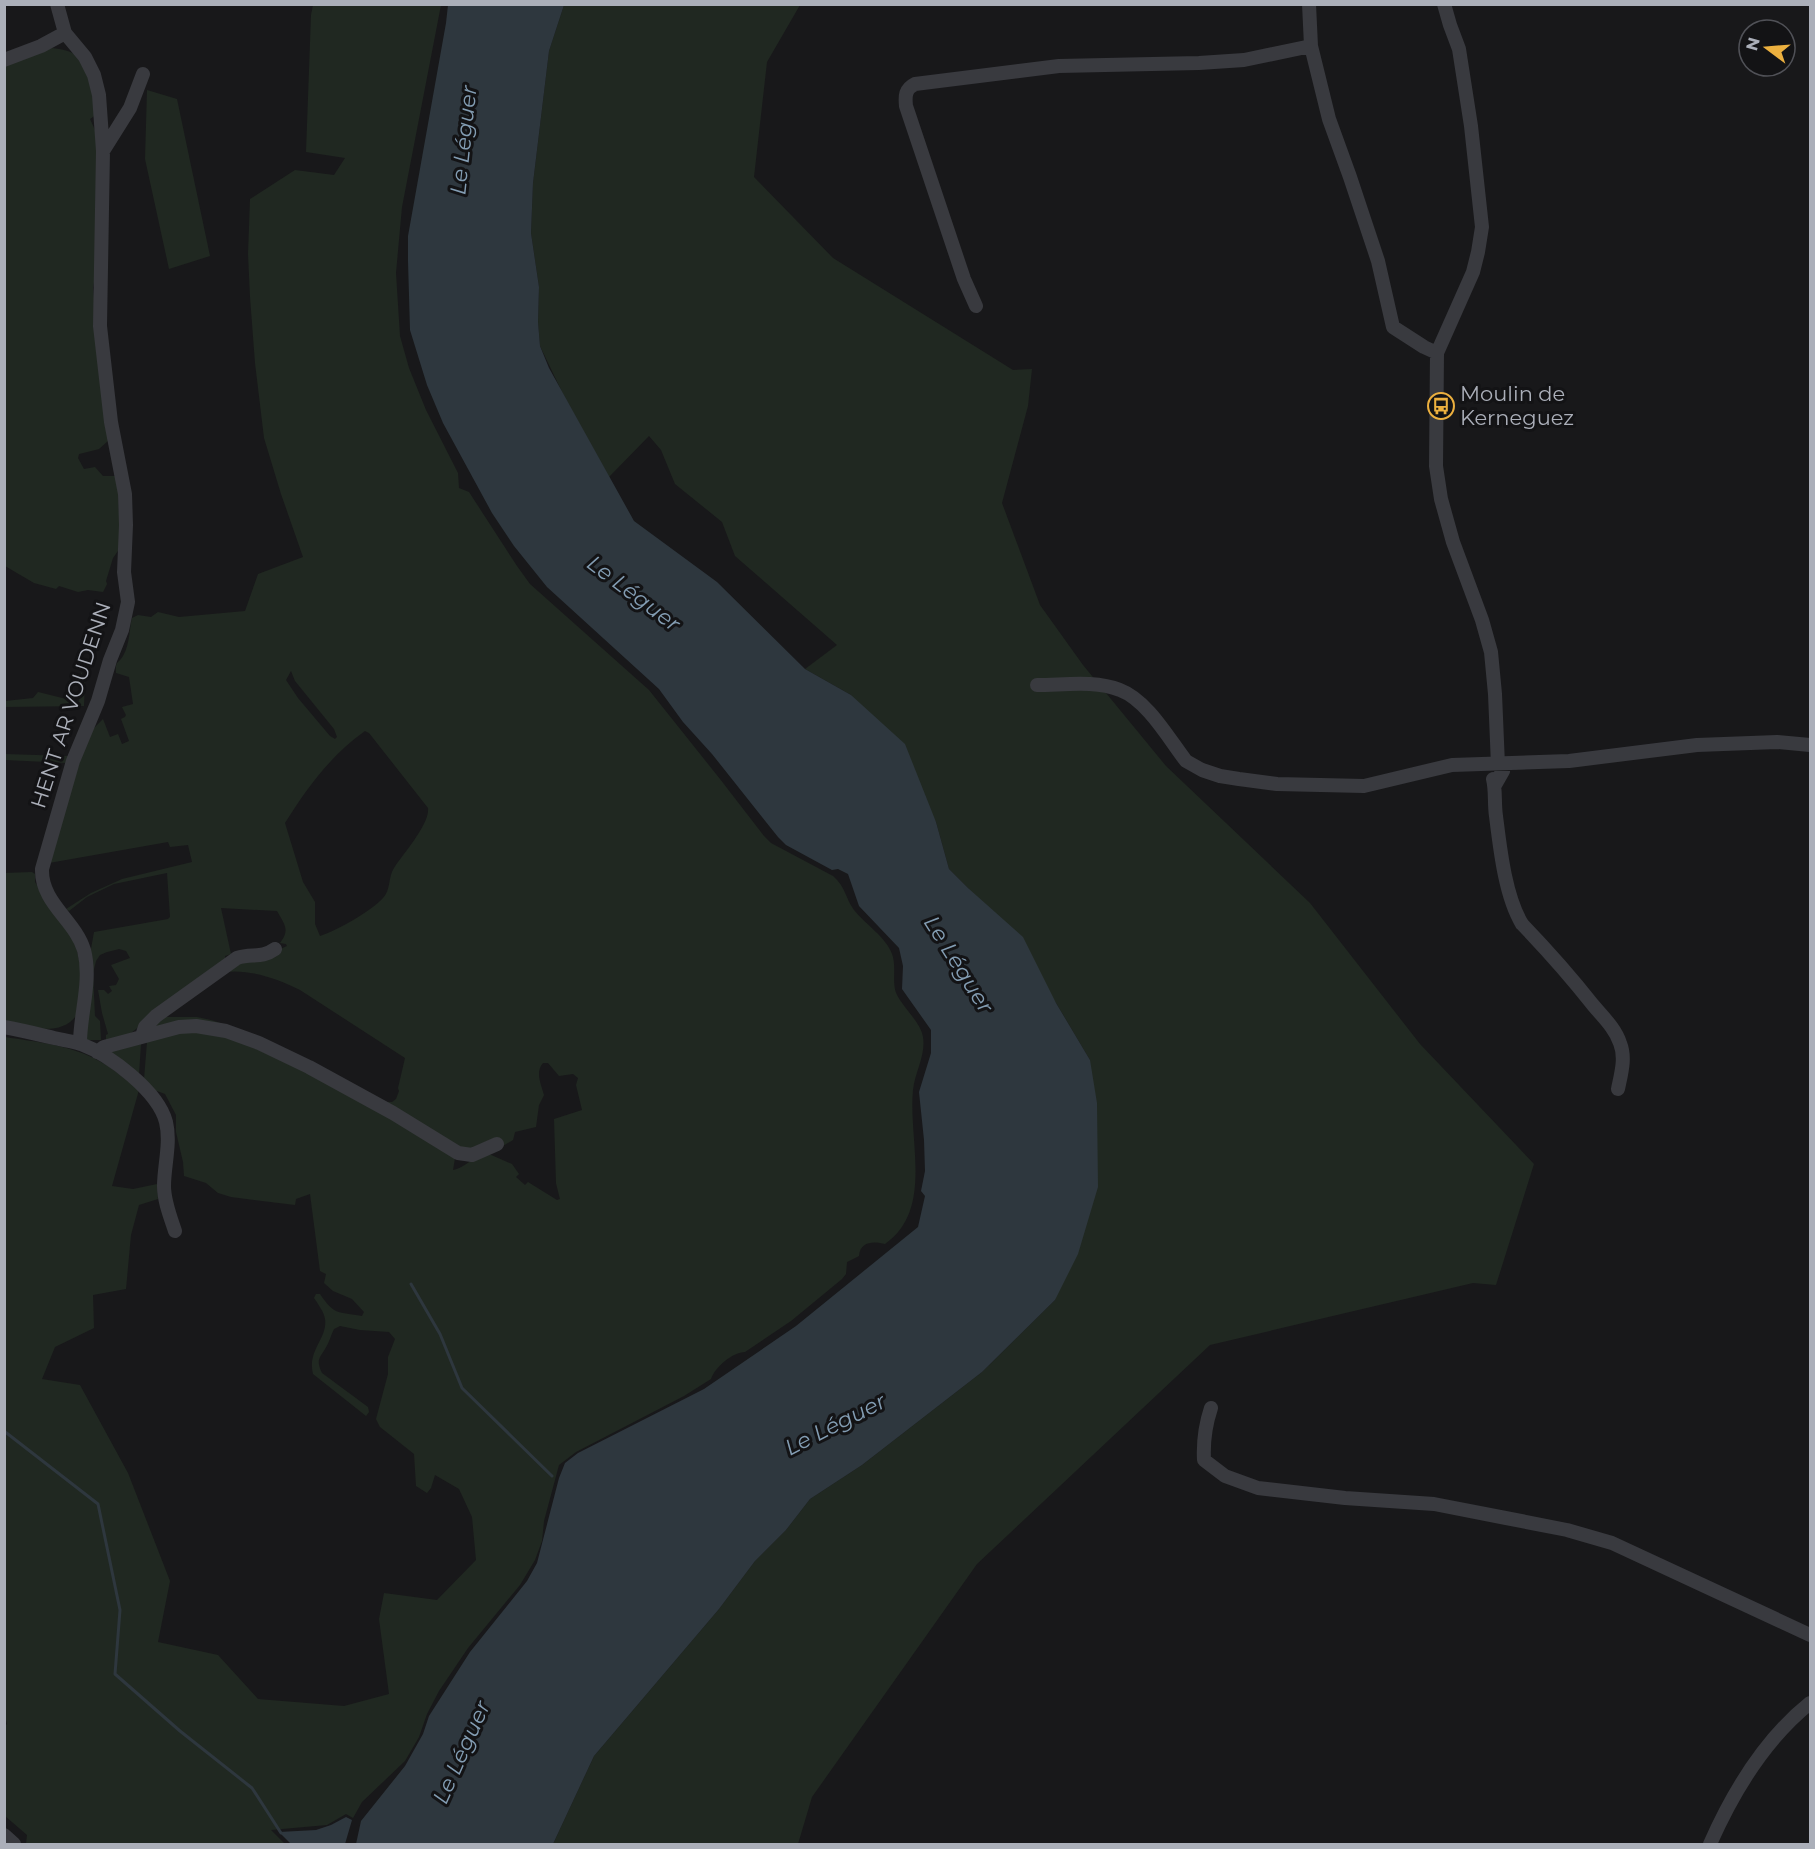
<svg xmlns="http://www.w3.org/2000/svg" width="1815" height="1849" font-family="Montserrat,sans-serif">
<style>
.green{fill:#202821;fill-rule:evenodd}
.water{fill:#2e373e}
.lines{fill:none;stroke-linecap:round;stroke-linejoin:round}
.stream{stroke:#2e373e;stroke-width:3}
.minor{stroke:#393a3f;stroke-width:14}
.labels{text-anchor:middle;stroke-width:6;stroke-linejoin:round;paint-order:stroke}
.poi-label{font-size:21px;fill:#abafb9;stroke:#131315;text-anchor:start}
.street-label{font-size:21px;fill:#abafb9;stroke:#131315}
.water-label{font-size:22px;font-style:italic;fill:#839db3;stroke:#131315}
</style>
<rect width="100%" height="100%" fill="#18181a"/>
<!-- green -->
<path class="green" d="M313 5H441L402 207 396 273 400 336 409 368 426 410 458 473 459 488 469 492 517 566 530 584 649 690 720 779 764 836 771 843 833 876C846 887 845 898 854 910 865 924 886 937 892 954 897 967 891 983 897 995 903 1007 921 1023 923 1037 926 1055 915 1072 913 1090 908 1140 934 1210 885 1244 874 1241 860 1241 859 1256L847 1262 846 1274 842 1279 791 1321 745 1352C733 1352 715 1367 711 1379L684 1396 576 1452 559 1465 544 1521 542 1541 535 1560 520 1585 468 1648 439 1691 427 1714 419 1737 405 1761 362 1802 353 1818 346 1814 327 1825 271 1830 285 1844H26L27 1835 5 1816 4 1727 7 1724 5 1716V1037C37 1042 72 1045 101 1062 114 1069 127 1081 139 1090L112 1186 133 1189 157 1184 158 1199 139 1205 131 1235 126 1289 93 1295 94 1328 55 1347 42 1379 80 1385 128 1473 170 1581 158 1642 218 1655 258 1699 344 1706 389 1694 379 1619 384 1593 437 1600 476 1560 472 1517 459 1489 435 1475 431 1488 427 1493 416 1486 414 1454 380 1427 376 1419 388 1374V1357L395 1339 389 1332 360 1330 340 1326 334 1329C331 1335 329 1343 325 1349 319 1359 316 1360 322 1373L368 1407 369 1412 366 1416 313 1374C307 1350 328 1338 325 1319 324 1312 318 1304 314 1298L316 1294H320C334 1315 338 1312 362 1316L364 1312 352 1299 333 1291 324 1283 326 1274 320 1271 310 1194 296 1199 295 1205 231 1197 218 1193 206 1183 184 1176 183 1162 176 1132V1115L165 1094 157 1091 152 1092 144 1079 147 1042C160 1027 199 1027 217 1031 271 1042 320 1075 367 1101 387 1112 407 1124 427 1136 436 1141 446 1147 454 1154L455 1158 453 1170C461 1169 471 1160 478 1156L474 1151H464L449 1145 391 1108 300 1060 257 1040 210 1025 200 1024 170 1026 147 1031C162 1007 213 977 239 961L250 958C269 967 271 952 287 946L286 944 280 943C290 930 285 925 277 911L221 908 231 954 225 956V960C204 975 183 990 163 1005 144 1020 134 1037 109 1042L106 1040V1035L108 1034 102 1013 98 990H104L108 994 112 991 109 986 116 985 119 979 111 965 130 958 126 951 119 949 107 952 100 955 96 961 93 973 95 1016 100 1021 101 1040H84L83 1037 89 1002V960L94 932 168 919 170 917 167 873 114 884 87 897 69 911 66 909 91 893 122 879 192 862 188 845 170 847 168 842 49 863V858L86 742 90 732 103 719 110 737 118 734 122 744 129 741 121 719 125 717 126 715 122 707 133 704 129 677 116 673C115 661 118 664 123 656 130 644 129 630 132 618L138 615 151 617 158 612 179 617 245 611 258 574 303 557 281 494 264 438 255 363 250 297 248 254 250 199 295 170 334 175 345 158 306 152 311 15ZM291 671 295 681 334 729 337 737 335 739 330 736 298 698 286 680ZM365 731 369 733 428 808C430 824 403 854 394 868 388 877 391 890 383 898 370 912 338 930 320 936L315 924V902L303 882 285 823C307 788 331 755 365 731ZM226 972C250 969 278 979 300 990L405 1058 398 1088 399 1091 396 1099 392 1102H387L279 1046 239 1029 211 1020 197 1017H165L181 1004ZM543 1063H548L559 1076 573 1074 578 1078 576 1085 582 1110 554 1119 556 1183 560 1199 557 1200 528 1182 525 1185 516 1177 519 1174 512 1164 489 1154 513 1140 515 1132 536 1127 539 1105 544 1095C541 1084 535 1072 543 1063Z
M564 5H800L767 62 754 177 833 258 1013 370 1032 369 1028 406 1002 503 1040 605 1083 665 1166 766 1310 903 1420 1044 1534 1164 1496 1285 1473 1283 1210 1345 977 1564 812 1797 798 1844H553L594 1756 719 1609 755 1561 786 1530 810 1499 862 1465 982 1372 1055 1300 1090 1060 1056 1003 968 888 949 869 936 822 851 695 805 669 837 645 735 556 722 522 675 484 661 450 649 436 609 477 563 394 540 346 538 322 539 287 531 233 533 183 549 51Z
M52 48C61 49 73 51 80 58 90 67 94 100 97 114L90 119 99 139 97 265 93 288 109 440 99 449 79 454 78 458 84 469 95 467 103 476H118L120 548 113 558 106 581 107 584 103 592 88 590 78 592 59 586 56 589 34 583 5 566V65Z
M147 90 177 99 210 256 169 269 145 159Z
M81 672 85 679 84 706 5 707V701L33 698 38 692 70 700 79 701Z
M5 754 69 756 67 763 5 760Z
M32 872 35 874V882L40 890 74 937 82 973 76 1016C59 1038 27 1026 5 1022L4 873Z
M141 1044 139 1075 111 1057 110 1050Z"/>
<!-- water -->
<path class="water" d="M448 5H564L549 51 533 183 531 233 539 287 538 322 540 346 549 368 634 521 717 582 805 669 851 695 905 744 936 822 949 869 968 888 1023 937 1056 1003 1090 1060 1097 1103 1098 1187 1078 1254 1055 1300 982 1372 862 1465 810 1499 786 1530 755 1561 719 1609 594 1756 553 1844H356L361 1821 405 1766 423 1734 429 1716 470 1652 527 1581 537 1563 559 1478 565 1463 578 1453 704 1389 796 1326 918 1227 925 1196 921 1191 925 1171 924 1140 919 1092 931 1053V1030L902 989 903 966 899 948 859 906 848 874 838 869 832 870 786 845 778 837 712 754 683 722 659 689 547 587 514 546 492 513 443 423 427 385 410 330 408 261V236L446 23Z
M346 1817 352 1820 345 1844H291L279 1832 316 1830 331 1825Z"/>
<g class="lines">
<!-- stream -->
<path class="stream" d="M411 1284 440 1334 462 1388 552 1476
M4 1431 98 1504 120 1610 115 1674 180 1731 252 1788 281 1833"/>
<!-- minor -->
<path class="minor" d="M57 4 65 33 85 57 94 75 99 95 103 151 100 326 111 422 125 494 126 525 124 572 128 602 122 630 110 660 98 701 73 761 42 869C41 903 75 920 84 950 92 981 80 1013 80 1043
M1309 4 1311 46 1329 119 1350 177 1378 261 1393 327 1424 347 1437 353
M1444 4 1450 25 1459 49 1471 126 1482 227 1478 252 1473 272 1437 353 1436 466 1441 499 1453 542 1482 620 1491 652 1495 694 1498 765 1503 771 1495 785
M4 60 41 46 65 33
M103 151 130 108 143 74
M976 306 964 279 906 106C905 96 905 89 915 84L1059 66 1199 63 1244 60 1311 46
M1037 685C1064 685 1095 680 1120 690 1147 700 1169 739 1186 761L1202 770 1220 776 1239 779 1277 784 1364 786 1452 765 1569 761 1697 745 1777 742 1810 745
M1493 779C1496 791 1494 803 1496 816 1500 848 1505 896 1522 924 1547 950 1571 977 1593 1005 1603 1017 1615 1028 1620 1043 1626 1058 1621 1074 1618 1089
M4 1027C21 1030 37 1034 54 1038 63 1040 72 1041 81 1044 110 1055 158 1091 166 1122 171 1143 164 1166 164 1186 164 1201 170 1216 175 1231
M142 1036 145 1027 156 1016 237 958C252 953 261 959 275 949
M97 1052 104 1047 179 1027 196 1026 226 1031 259 1043 309 1067 393 1113 458 1153 472 1155 497 1144
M1211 1408C1205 1426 1203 1441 1204 1460L1225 1476 1258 1488 1345 1498 1434 1504 1567 1530 1612 1543 1810 1635
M4 1835 14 1844
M1710 1844C1733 1792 1765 1739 1810 1703"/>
</g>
<!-- icons -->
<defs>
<symbol id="bus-ring" viewBox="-11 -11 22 22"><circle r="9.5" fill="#131315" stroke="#ecb03f" stroke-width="1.5"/><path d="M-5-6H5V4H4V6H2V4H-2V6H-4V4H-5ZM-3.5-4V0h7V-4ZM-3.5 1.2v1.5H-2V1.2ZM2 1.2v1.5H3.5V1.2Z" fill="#ecb03f"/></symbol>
</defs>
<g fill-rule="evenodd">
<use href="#bus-ring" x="1426" y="391" width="30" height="30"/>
</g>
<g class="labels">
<!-- poi labels -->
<g class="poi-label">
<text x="1460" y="401">Moulin de<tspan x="1460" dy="24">Kerneguez</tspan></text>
</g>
<!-- street labels -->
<g class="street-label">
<text transform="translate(71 705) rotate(-72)" y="7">HENT AR VOUDENN</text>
</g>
<!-- water labels -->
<g class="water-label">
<text transform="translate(463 140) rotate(-84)" y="8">Le Léguer</text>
<text transform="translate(634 593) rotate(37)" y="8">Le Léguer</text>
<text transform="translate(959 964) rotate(58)" y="8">Le Léguer</text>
<text transform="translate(835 1424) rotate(-27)" y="8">Le Léguer</text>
<text transform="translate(461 1752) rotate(-66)" y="8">Le Léguer</text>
</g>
</g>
<!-- border -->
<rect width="1815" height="1849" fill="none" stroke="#abafb9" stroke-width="12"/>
<!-- north arrow -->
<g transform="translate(1767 48) rotate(286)"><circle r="28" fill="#131315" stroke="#505157" stroke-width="1.5"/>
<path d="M0-4.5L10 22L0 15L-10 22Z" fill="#ecb03f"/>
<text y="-9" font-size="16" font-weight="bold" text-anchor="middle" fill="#abafb9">N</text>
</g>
</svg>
